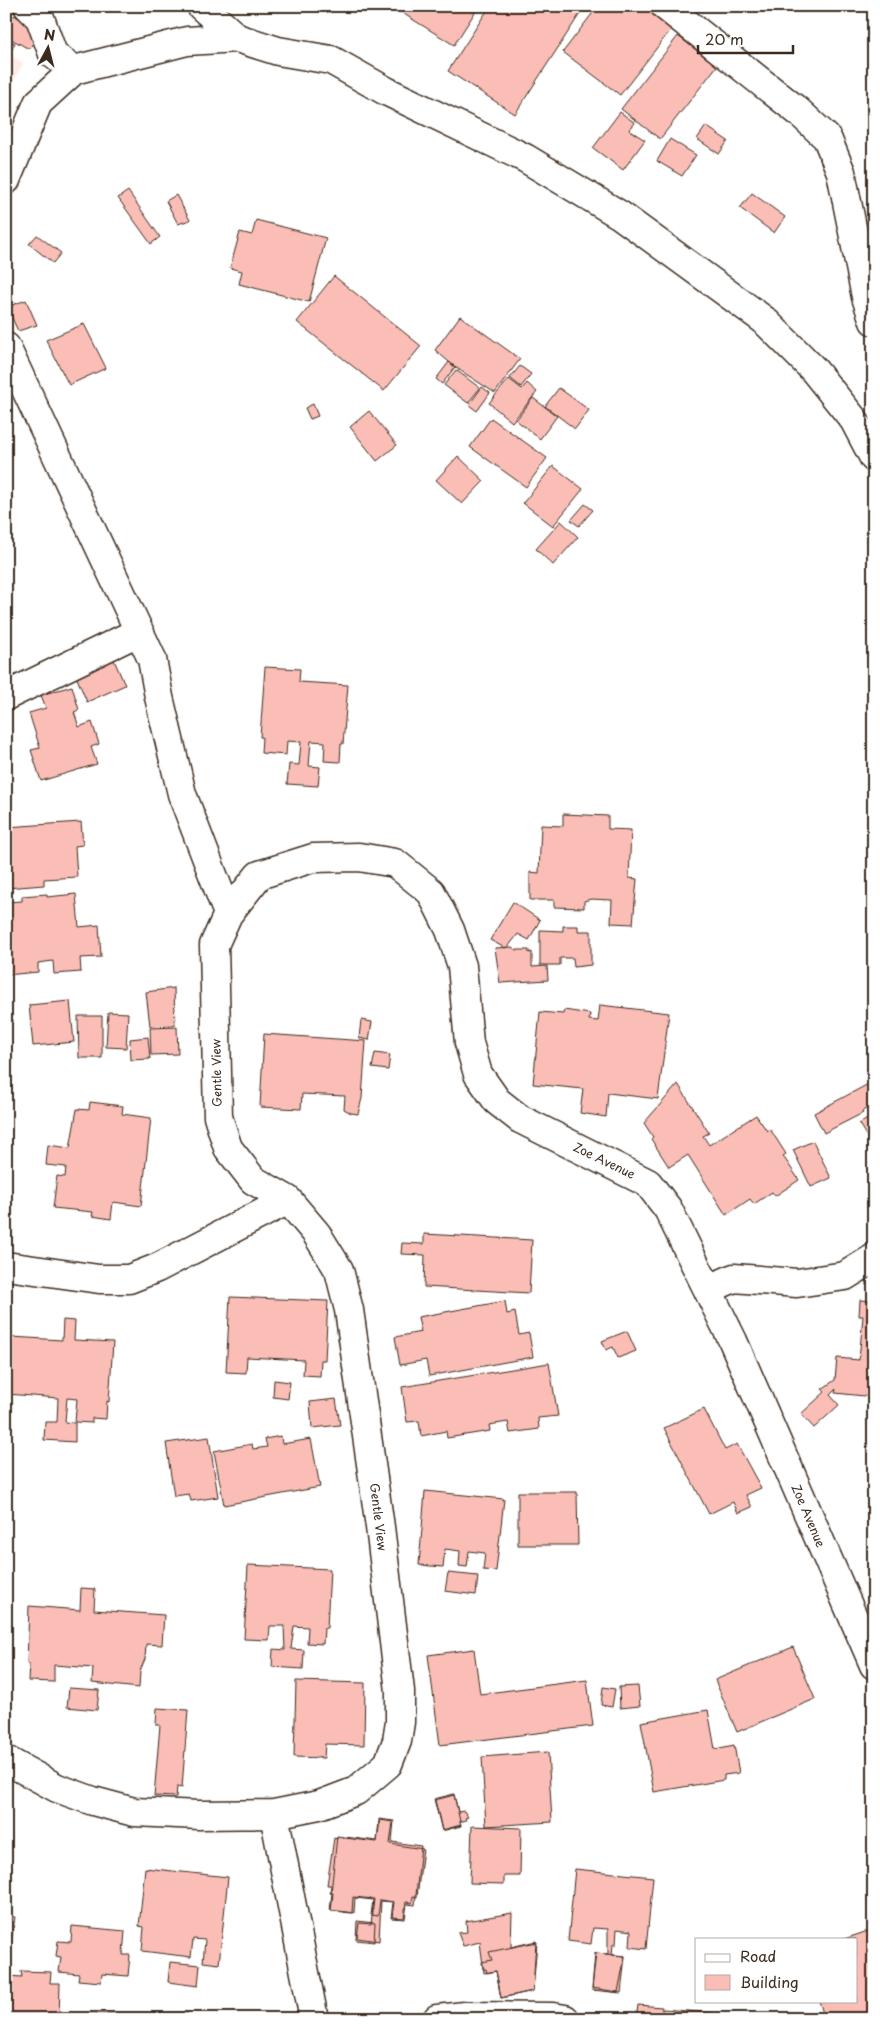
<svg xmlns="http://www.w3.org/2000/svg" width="880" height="2025" font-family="'Playpen Sans',sans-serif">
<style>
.built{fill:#feece9}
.building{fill:#fabeb7;stroke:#3b2a1e}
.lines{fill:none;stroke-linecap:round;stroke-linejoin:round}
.minor-casing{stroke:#3b2a1e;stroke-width:31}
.minor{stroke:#fff;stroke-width:28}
.labels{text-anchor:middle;stroke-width:4;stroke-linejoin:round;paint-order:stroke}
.street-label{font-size:12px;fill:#3b2a1e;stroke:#fff}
</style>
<rect width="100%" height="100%" fill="#fff"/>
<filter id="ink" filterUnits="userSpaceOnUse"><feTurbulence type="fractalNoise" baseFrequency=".02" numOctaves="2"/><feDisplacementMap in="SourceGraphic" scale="10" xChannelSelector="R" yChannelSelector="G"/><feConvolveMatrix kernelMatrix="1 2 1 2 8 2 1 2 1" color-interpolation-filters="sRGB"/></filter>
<g filter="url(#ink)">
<!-- built -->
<path class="built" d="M6 52 23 63 6 95Z"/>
<!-- building -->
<path class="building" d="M391 6H479L454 45Z
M490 6H585L515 114 448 71Z
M598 6H646L673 27 620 95 563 52Z
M14 15 41 32 29 49 6 36V27Z
M678 36 717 66 660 139 621 109Z
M6 39 15 43 6 60Z
M620 112 635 123 629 130 645 140 623 170 593 148Z
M706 126 728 141 719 154 697 139Z
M670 139 696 155 682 176 657 161Z
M128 191 160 237 151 244 118 198Z
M752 193 785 217 774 233 740 208Z
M176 195 190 220 178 224 166 201Z
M256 220 326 238 309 302 239 284 242 271 230 268 240 232 252 235Z
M37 235 61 253 53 263 29 244Z
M871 238 874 242V271L857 246Z
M334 276 421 346 384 391 297 322Z
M26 300 37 325 18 331 7 307Z
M460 316 520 359 495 393 455 367 435 350Z
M84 324 106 368 69 385 46 340Z
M449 362 455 367 442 384 436 379Z
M520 366 531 374 521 387 510 378Z
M456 370 480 388 468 403 444 385Z
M509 379 522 389 527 383 537 392 512 422 489 403Z
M482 387 490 393 477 411 469 405Z
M559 388 589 410 575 429 545 406Z
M533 398 557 416 540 439 516 420Z
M313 404 318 416 310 419 305 408Z
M369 411 397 445 377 461 350 427Z
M491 418 547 458 526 487 470 447Z
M458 456 484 481 462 504 436 480Z
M553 466 583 489 553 526 523 503Z
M585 504 593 510 579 526 571 520Z
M561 521 578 537 553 565 536 549Z
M114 660 125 685 87 702 76 676Z
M265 667 300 669 299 682 348 685 343 744H341L340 762 324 761 325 742 311 741 309 766 320 767 318 786 287 784 289 764 299 765 301 742 287 741 286 755 261 753 262 737H260Z
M72 686 79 710 74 712 79 727 92 722 99 744 91 747 97 764 41 781 31 750 40 748 29 713 46 708 41 695Z
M563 814 608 816V829L631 830 629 878 637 879 633 924 611 923 612 900 591 899 584 901V908L554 907V900H530V872L539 873 541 825 563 826Z
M81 822 83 845 75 846 77 877 44 879V885L6 888V827Z
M47 894V897L76 894 79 927 99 925 101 957 80 958 81 972 54 974 53 961 38 963V972L6 975V902L22 901V896Z
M513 902 540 920 529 940 518 934 508 947 505 948 490 940Z
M563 926H578V931H591V965L574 967 573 958H560V965H540V930L563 931Z
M512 947 516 950H529V953L532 952V967L547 966 548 980 500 983 495 948Z
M174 988 175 1025 150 1026 146 992Z
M70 1001 74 1042 33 1046 29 1005Z
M600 1005 669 1013 658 1099 608 1093 606 1117 580 1113 583 1089 533 1084 540 1012 563 1014 564 1010 590 1014 589 1020 598 1021Z
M108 1012 128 1013 126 1048 106 1047Z
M78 1016H102V1058H79Z
M361 1020 372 1022 369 1040 359 1038Z
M177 1027 178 1054 151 1055 150 1028Z
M264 1034 366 1041 362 1098 358 1114 351 1113 344 1109 345 1096 302 1094 301 1109 260 1107Z
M148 1037 150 1059 131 1060 130 1039Z
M375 1053 390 1055 388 1070 372 1068Z
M874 1081V1105L862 1111 863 1113 824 1133 814 1113Z
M678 1084 709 1133 703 1136 709 1145 756 1115 767 1131 770 1129 786 1154 783 1156 799 1180 775 1196 772 1192 754 1204 750 1199 726 1215 688 1155 669 1167 651 1139 653 1137 644 1123Z
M90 1102 123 1106 122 1114 151 1118 141 1206 113 1202 111 1219 92 1216 93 1212 53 1208 57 1176 65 1177 66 1167 46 1165 48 1145 70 1148 77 1109 89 1110Z
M874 1115V1148L859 1124Z
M813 1141 831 1178 811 1187 793 1150Z
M424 1234 532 1240 529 1293 424 1287 425 1255 401 1254 402 1243 424 1244Z
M230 1297 328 1301 325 1360H321L320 1376 303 1375 304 1360 247 1357 246 1373 226 1372Z
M860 1300 874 1301V1397L835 1393 836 1389 830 1395 839 1405 814 1428 801 1414 825 1392 822 1389 835 1380 837 1358 859 1360 863 1316H859Z
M505 1301 507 1314 515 1312 519 1335 529 1333 533 1357 429 1376 426 1360 400 1365 395 1337 421 1332 418 1317Z
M63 1320 75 1321 74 1340 113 1342 109 1402 107 1401 106 1419 92 1418V1423L75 1422 77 1399 67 1398 65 1422 75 1423V1442L44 1440 45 1422H57L58 1398 7 1394 11 1337 62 1340Z
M627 1331 636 1351 618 1358 613 1347 606 1350 602 1341Z
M549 1363 558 1416 538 1418 539 1429 510 1433 508 1422 489 1425 490 1431 447 1438 446 1431 421 1436 419 1421 407 1422 402 1387Z
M274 1380 290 1382 288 1399 273 1397Z
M336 1399 340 1425 312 1428 310 1402Z
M704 1409 725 1450 737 1444 761 1488 746 1495 752 1507 738 1513 733 1502 709 1514 664 1428Z
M281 1436 282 1444 311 1439 320 1487 224 1505 214 1451 252 1444 253 1449 267 1447 265 1439Z
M209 1437 218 1497 191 1501 189 1494 174 1496 166 1443Z
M425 1491 504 1499 496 1571 483 1570 485 1553 469 1551 467 1567 459 1566 460 1551 445 1549 443 1567 419 1565Z
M518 1492H577L578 1545H518Z
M248 1565 330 1569 327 1628H324L323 1644 307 1643 308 1627 294 1626 291 1649 304 1650 303 1669 272 1667 273 1649 285 1650 284 1626H270L269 1640 244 1639Z
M448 1573 478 1576 476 1595 445 1591Z
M81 1588 95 1589 94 1610 164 1615 162 1645 146 1644 145 1659 140 1671 139 1688 92 1683 93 1668 54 1665V1682L28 1681 29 1664H27L29 1606 80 1610Z
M793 1647 815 1699 737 1732 715 1680Z
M474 1649 480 1694 587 1680 593 1726 440 1745 428 1655Z
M296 1681 365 1683 364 1745 325 1744 324 1758 294 1757Z
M638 1686 640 1706 620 1708 619 1687Z
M603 1687 615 1689 612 1707 601 1705Z
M69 1688 99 1690 97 1710 67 1707Z
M157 1708 188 1710 182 1788 177 1787 176 1797 154 1796 160 1725H156Z
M708 1710 715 1749 734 1745 739 1773 724 1775V1780L654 1792 641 1722Z
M548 1752 552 1822 486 1826 482 1757Z
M454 1794 461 1826 442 1831 434 1799Z
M454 1795 458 1812 464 1811 468 1817 465 1818 466 1820 460 1822 461 1825 442 1830 435 1800Z
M379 1819 394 1821 392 1842 421 1846 415 1905 407 1904 405 1919 391 1918 393 1902 381 1901 379 1941 357 1938 359 1923 371 1924 374 1899 353 1897 352 1913 331 1911 333 1893H331L337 1836 377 1841Z
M380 1820 393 1822 390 1844 423 1849 417 1897 413 1896 412 1903 406 1902 404 1918 392 1917 394 1902 380 1900 378 1916 371 1915 373 1900 355 1898 354 1913 330 1910 332 1893H330L331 1885H327L334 1838 337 1839V1837L377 1842Z
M472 1826 521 1828 520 1876H504V1884L470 1883Z
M145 1868 228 1877 219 1964 203 1962 205 1940 193 1939 191 1957 142 1951 144 1927 139 1926Z
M575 1869 653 1877 646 1949 630 1947 631 1931 617 1929 616 1944H613L612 1955 625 1956 621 1993 592 1990 595 1953 608 1954V1929L593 1928 591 1944 568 1941Z
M512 1913 511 1947 536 1941 533 1991 501 1998 496 1971 484 1973 480 1942 463 1946 458 1933 467 1932 466 1921Z
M6 1916 15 1917 6 1975Z
M357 1921 375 1923 374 1942 356 1940Z
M72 1926 125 1931 123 1955H130L128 1976 102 1974 101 1982 78 1980 79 1974 59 1972 61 1957 56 1956 58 1941 71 1942Z
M874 1929V2019H825L819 2001H856V1939H844Z
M537 1942 533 1991 501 1998 496 1971 487 1973 486 1969H483L482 1962 492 1960 489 1952Z
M596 1953 625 1956 618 1992 592 1988Z
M170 1962 200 1965 198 1986 168 1982Z
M21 1971 51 1972 50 1983H60L59 2019H6L8 1976 22 1977Z
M638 2005 662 2007 661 2019H636Z
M663 2009 712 2013V2015L724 2016V2019H662Z
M187 2013V2019H81L80 2014Z"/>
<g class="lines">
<defs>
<path id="minor" d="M28 6 40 18 53 54 74 70
M201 6 237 38
M665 6 799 112 827 138 841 172 866 297 874 321
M6 180 38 103 74 70 187 41 237 38 278 51 331 60 386 91 525 158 620 215 764 320 813 369 854 420 874 458
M6 347 152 659 159 697 182 794 228 914
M6 696 138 632
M6 1266 99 1279H129L157 1268 288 1200
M709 1289 734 1278 797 1283 845 1276 874 1258
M6 1760 57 1788 93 1801 134 1812 199 1815 274 1814 319 1805 356 1791 388 1764 397 1741 400 1722V1691L380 1527 349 1310 339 1270 316 1233 288 1200 253 1180 228 1148 218 1117 214 945 228 914 259 875 313 858 359 857 395 863 431 892 450 930 462 966 469 1043 478 1074 497 1101 520 1119 648 1183 668 1209 733 1341 874 1665
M274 1814 314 2019
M437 2019 465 2016 553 2017 565 2019"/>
</defs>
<!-- minor casing -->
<use href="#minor" class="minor-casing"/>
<!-- minor -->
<use href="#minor" class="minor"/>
</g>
</g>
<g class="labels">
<!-- street labels -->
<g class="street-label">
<text transform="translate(217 1073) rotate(-91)" y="4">Gentle View</text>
<text transform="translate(604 1161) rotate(26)" y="4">Zoe Avenue</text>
<text transform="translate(808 1516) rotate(67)" y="4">Zoe Avenue</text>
<text transform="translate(378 1517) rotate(83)" y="4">Gentle View</text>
</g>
</g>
<!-- margin -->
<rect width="880" height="2025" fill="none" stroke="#fff" stroke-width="25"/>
<rect x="12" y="12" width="855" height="2000" fill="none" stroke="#3b2a1e" stroke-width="2" filter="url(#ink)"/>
<!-- legend -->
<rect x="695" y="1938" width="162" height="65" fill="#ffffff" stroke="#b1aaa5"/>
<rect x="705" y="1954" width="25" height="8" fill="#ffffff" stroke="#b1aaa5"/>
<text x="740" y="1962" font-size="15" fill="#3b2a1e">Road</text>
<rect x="705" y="1975" width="25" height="15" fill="#fabeb7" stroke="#b1aaa5"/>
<text x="740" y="1988" font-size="15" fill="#3b2a1e">Building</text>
<!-- north arrow -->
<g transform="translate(48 48) rotate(7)" stroke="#ffffff" stroke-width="4" paint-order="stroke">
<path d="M0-4L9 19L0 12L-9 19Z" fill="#3b2a1e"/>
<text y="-8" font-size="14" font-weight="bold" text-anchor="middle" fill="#3b2a1e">N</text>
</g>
<!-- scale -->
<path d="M698 45v8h95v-8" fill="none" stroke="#3b2a1e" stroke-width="2.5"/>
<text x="705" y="45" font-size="15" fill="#3b2a1e" stroke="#ffffff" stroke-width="4" paint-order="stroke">20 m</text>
</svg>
